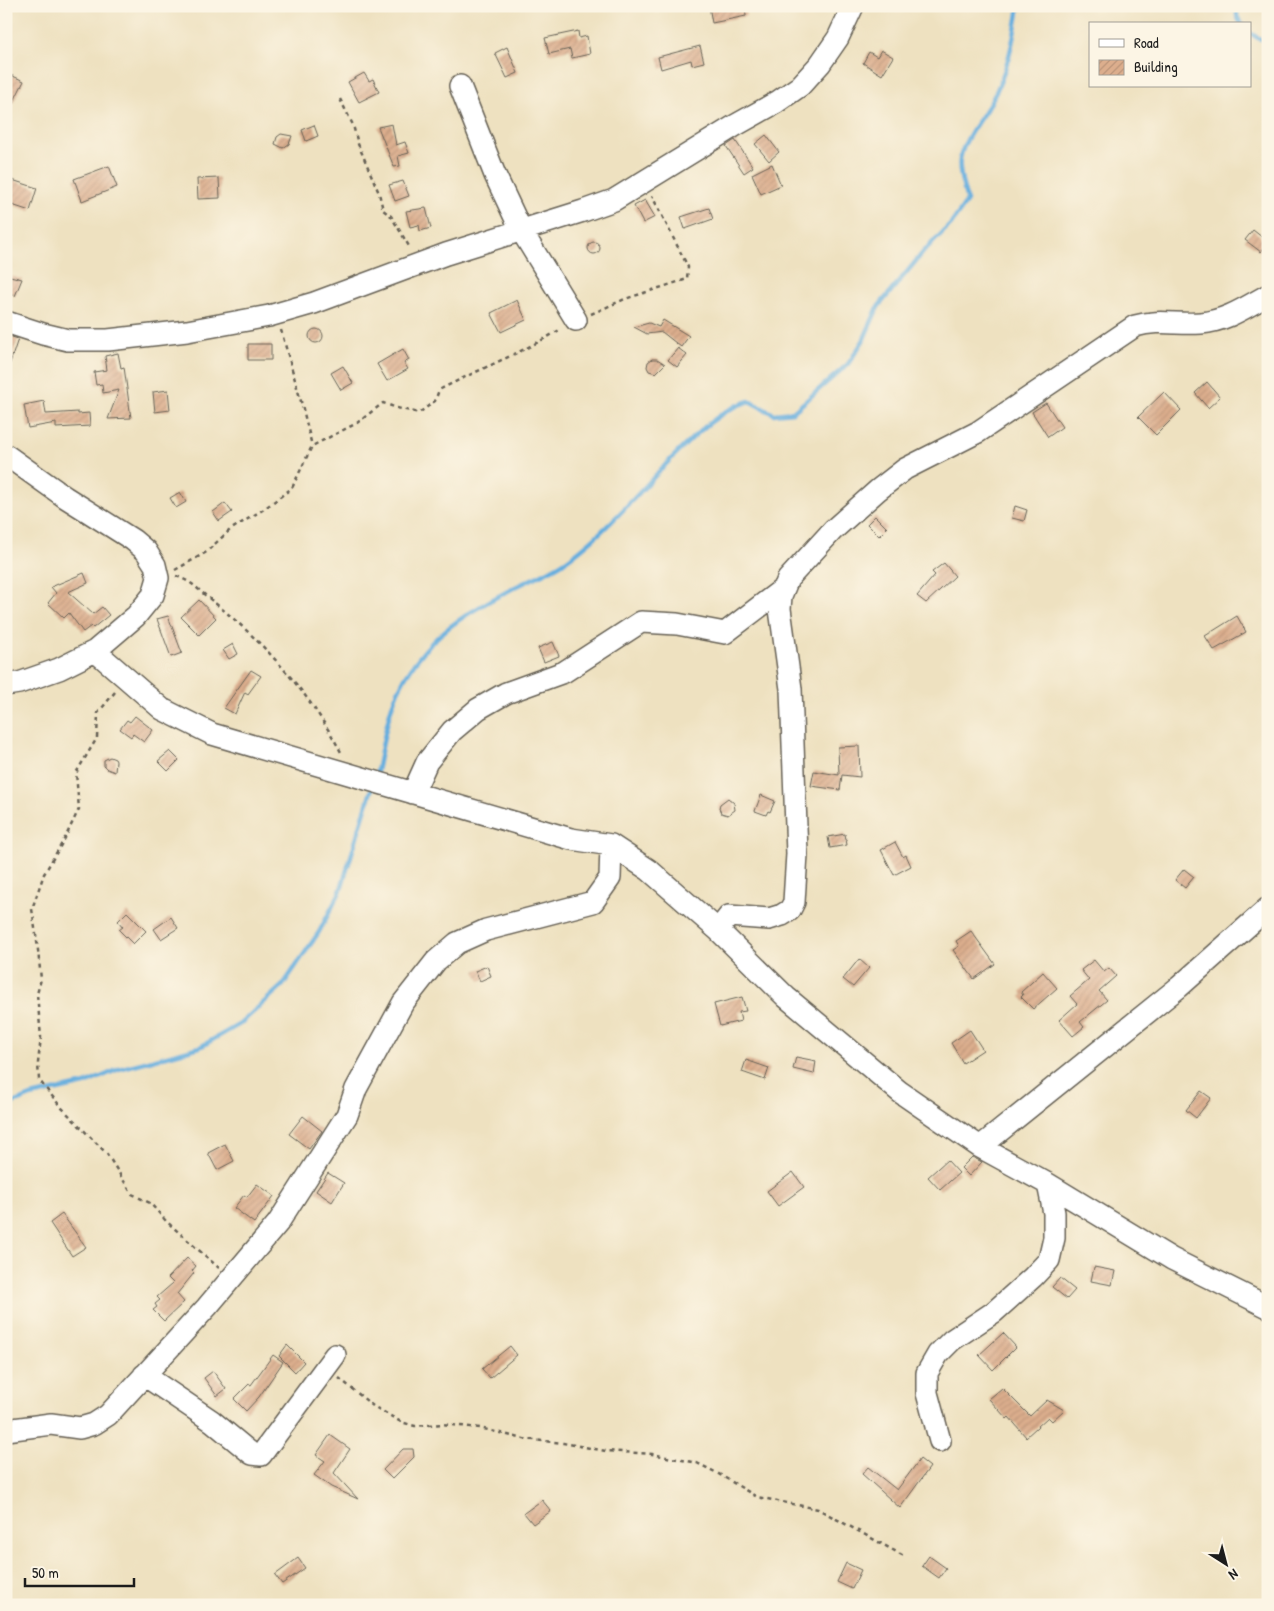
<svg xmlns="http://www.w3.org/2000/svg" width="1274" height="1611" font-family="'Patrick Hand',sans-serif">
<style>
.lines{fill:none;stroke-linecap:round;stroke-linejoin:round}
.stream{stroke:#67afde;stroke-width:4.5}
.building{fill:url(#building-hatch)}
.minor-casing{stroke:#666155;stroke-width:24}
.path{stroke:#666155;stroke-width:2.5;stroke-dasharray:4 4;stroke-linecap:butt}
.minor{stroke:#fff;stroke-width:21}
</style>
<defs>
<pattern id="building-hatch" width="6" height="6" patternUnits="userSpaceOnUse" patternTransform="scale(1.25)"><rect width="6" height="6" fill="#dcae8d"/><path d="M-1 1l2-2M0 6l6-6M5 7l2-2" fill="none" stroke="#bc9579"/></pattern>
</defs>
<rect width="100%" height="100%" fill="#fcf5e5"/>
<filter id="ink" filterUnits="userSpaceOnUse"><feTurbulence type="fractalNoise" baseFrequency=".02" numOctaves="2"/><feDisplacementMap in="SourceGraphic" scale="10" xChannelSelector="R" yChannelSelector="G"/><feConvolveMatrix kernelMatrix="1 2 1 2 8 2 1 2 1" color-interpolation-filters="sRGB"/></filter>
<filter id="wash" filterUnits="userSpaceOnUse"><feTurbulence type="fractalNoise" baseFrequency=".0096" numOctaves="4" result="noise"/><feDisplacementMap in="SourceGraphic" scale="20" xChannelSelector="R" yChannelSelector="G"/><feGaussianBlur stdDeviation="1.12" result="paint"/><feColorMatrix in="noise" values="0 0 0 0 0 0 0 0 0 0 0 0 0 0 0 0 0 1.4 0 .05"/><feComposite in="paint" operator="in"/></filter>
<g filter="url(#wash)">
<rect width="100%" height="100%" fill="#eee1c0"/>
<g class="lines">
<!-- stream -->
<path class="stream" d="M1237 6V16L1241 24
M1250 33 1258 38 1268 41
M376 776C381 753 385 728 392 706 399 686 411 666 425 650 444 627 481 605 508 591 529 579 552 572 571 557 608 530 639 492 671 459 694 436 718 411 749 401L774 414 793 412 848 364 863 341 878 307 925 250 951 224 967 201C964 188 958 173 960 159 964 138 980 120 991 102 1007 72 1014 40 1019 6
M6 1106 31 1096 85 1084 119 1069 200 1047 240 1024 283 985 319 932 340 892 372 788"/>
</g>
<g id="blocks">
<!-- building -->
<path class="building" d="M709 6H745L746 16 712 23Z
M578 31 579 38 587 36 590 54 572 58 570 49 549 54 545 38Z
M700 46 704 62 692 65 691 60 661 69 658 57Z
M507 47 518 73 507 78 495 53Z
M881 50 893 57 882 75 863 63 869 52 877 57Z
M6 73 24 81 6 117Z
M364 73 369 81 373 79 379 92 359 102 348 82Z
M392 124 396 145 405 142 409 153 398 156 400 166 394 167 378 127Z
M314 125 318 136 306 141 302 130Z
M281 134 292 136 289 144 283 148 275 144 277 137Z
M766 135 779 152 769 161 755 144Z
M735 140 753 167 744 173 726 146Z
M772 164 781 185 761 194 752 174Z
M109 166 117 187 82 201 74 179Z
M219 178 220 198 198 199 197 179Z
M9 179 37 188 30 211 6 203V188Z
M403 181 409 196 395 201 389 185Z
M645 200 655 217 643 223 634 206Z
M426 208 431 228 420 231 419 225 410 227 406 211Z
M709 208 713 219 685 229 681 217Z
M1253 230 1268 242 1261 252 1245 240Z
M588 248a6 6 0 1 1 12 0a6 6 0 1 1-12 0Z
M10 276 22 279 15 296 6 290V284Z
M517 300 526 320 501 332 491 313Z
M663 320 689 336 681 347 662 332 647 334 634 327 649 323 659 327Z
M309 336a7 7 0 1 1 14 0a7 7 0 1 1-14 0Z
M6 335 18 339 8 369 6 368Z
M248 344H271V360H248Z
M678 348 687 355 677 367 668 360Z
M403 349 409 360 404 363 408 369 387 381 377 364Z
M118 353 121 368 124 367 131 418 108 419 119 390 103 393 102 384 96 385 94 372 107 370 105 356Z
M652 359H657L665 364 656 373 649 371 647 367 648 362Z
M343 366 353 383 341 390 331 373Z
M1207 382 1220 397 1208 408 1195 393Z
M168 390 170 410 155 412 153 392Z
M1164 392 1181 410 1156 435 1138 417Z
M44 401 46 414 78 412V414L89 413 90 426 56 428V423L28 428 24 405Z
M1046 403 1062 427 1048 437 1032 412Z
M180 492 186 502 176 508 170 498Z
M225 503 232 512 219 521 213 512Z
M1015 506 1027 510 1024 521 1012 518Z
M875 516 887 528 879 536 867 524Z
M944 563 955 576 926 603 917 596 935 575 932 572Z
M84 573 88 583 68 592 93 614 102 607 109 615 93 628 91 626 83 632 69 613 64 618 48 603 56 593 51 587Z
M199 600 216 618 199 635 181 617Z
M168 616 182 653 171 657 157 619Z
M1237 616 1246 632 1214 650 1205 636Z
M553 642 559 656 544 662 538 648Z
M233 644 238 654 229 659 223 650Z
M251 670 261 676 248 694 245 692 235 714 224 708Z
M135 716 153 730 144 742 133 734 131 737 120 729 127 720 130 722Z
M859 746 860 777 842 775 840 790 811 786 814 771 839 775 838 747Z
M170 751 179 760 168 771 158 761Z
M110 757 115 759 116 761 115 772 107 769 104 766V760Z
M761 795 775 801 770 812 768 811 766 815 755 811Z
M728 798 734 803 735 810 728 815 721 813 719 808 720 804Z
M845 834 847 845 830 848 828 837Z
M895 842 903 857 906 855 911 866 894 875 881 850Z
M1184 869 1194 877 1185 888 1175 880Z
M127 912 146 931 133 944 119 930 123 927 118 921Z
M171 917 178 928 161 939 154 929Z
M971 931 995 964 974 979 953 950 959 946 956 941Z
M859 959 869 968 853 987 843 979Z
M1094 960 1104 972 1109 968 1116 976 1099 991 1107 1000 1080 1022 1084 1027 1073 1036 1059 1020 1077 1004 1070 996 1089 980 1081 970Z
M487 966 491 976 480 981 475 971Z
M1043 972 1057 988 1033 1009 1021 997 1023 995 1021 992Z
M742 997 746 1011 739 1012 741 1021 720 1026 714 1004Z
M970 1030 983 1050 963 1063 951 1043Z
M796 1057 816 1061 814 1074 793 1069Z
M746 1060 769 1068 765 1080 742 1072Z
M1201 1091 1211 1098 1196 1118 1186 1110Z
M303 1116 322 1131 309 1149 289 1134Z
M225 1144 234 1161 217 1170 208 1153Z
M972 1157 982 1162 969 1176 961 1168Z
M947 1160 959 1173 940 1190 928 1177Z
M793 1172 804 1187 778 1206 767 1191Z
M328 1173 344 1183 332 1202 316 1191Z
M257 1184 274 1196 254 1223 234 1208 244 1195 247 1197Z
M62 1214 86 1247 72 1256 50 1223Z
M187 1258 196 1266 192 1271 194 1273 177 1294 184 1302 164 1321 153 1310 157 1307 155 1304 160 1300 157 1297 173 1283 168 1278Z
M1094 1267 1115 1271 1112 1285 1091 1281Z
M1060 1278 1075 1290 1067 1299 1052 1287Z
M1003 1333 1016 1347 993 1370 979 1355Z
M287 1345 304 1362 295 1372 279 1356Z
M510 1346 517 1355 490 1378 482 1369Z
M273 1355 283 1362 259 1397 246 1411 234 1399 249 1384 251 1385Z
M213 1371 226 1389 217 1396 204 1378Z
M1002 1388 1030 1416 1047 1400 1064 1410 1052 1421 1048 1417 1026 1437 1009 1417 1007 1419 989 1399Z
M330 1435 350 1449 334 1473 358 1499 331 1487 314 1475 325 1461 316 1455Z
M403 1449H413L414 1457 392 1479 383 1470Z
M920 1459 930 1467 900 1508 862 1474 868 1467 897 1490Z
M542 1500 551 1511 533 1524 524 1513Z
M929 1556 946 1568 939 1578 922 1566Z
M298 1558 305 1568 282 1584 275 1575Z
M846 1563 861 1570 852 1589 837 1582Z"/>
</g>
</g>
<g filter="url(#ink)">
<use href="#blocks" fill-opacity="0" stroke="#666155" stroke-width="1"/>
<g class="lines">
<defs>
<path id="minor" d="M460 86 495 175 521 230 576 320
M6 322 43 334 68 340H108L187 331 269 316 314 303 446 254 583 211 614 200 736 125 777 102 800 86 820 64 838 38 853 6
M6 455 65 497 133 540 146 551 155 565 158 578 153 595 136 616 95 651 59 669 19 683 6 685
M95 651 162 709 212 734 571 839 611 845 649 870 718 930 786 997 900 1092 980 1147 1048 1184 1172 1259 1268 1307
M413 793 427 762 452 731 478 709 506 693 564 672 641 622 677 624 725 633 784 588
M718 930 729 916 769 919 782 915 790 910 794 902 797 854 791 689 780 609 781 596 788 579 833 530 878 490 905 469 978 432 1135 326C1159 319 1177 325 1201 323 1226 321 1246 307 1268 295
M980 1147 1179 987 1268 908
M144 1375 212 1421 252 1454 261 1455 335 1355
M6 1430 51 1424 80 1428 94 1424 108 1415 207 1307 278 1223 347 1115 356 1089 403 1003 436 961 457 943 486 930 593 902 610 878 611 845
M940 1441 927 1393V1373L938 1354 952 1340 994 1312 1033 1277 1049 1260 1054 1238V1213L1048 1184"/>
</defs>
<!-- minor casing -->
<use href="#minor" class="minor-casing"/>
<!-- path -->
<path class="path" d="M340 99 353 125 358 144 379 193 383 210 391 216 410 248
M591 314 625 299 687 279 688 267 652 196
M281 330 302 405 312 446
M175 570 205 553 230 530 264 509 292 488 312 446 357 423 383 403 397 408 419 413 435 401 439 390C479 369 522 353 561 329
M176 576C193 582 197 589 210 599 264 642 310 693 342 754
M115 692 98 713 97 738 76 773 79 809 65 838 44 874 32 909 37 941 41 979 37 994 41 1037 38 1063 39 1080 61 1107 107 1154 132 1194 150 1203 166 1221 219 1268
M339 1378 373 1406 401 1422 415 1426 442 1424 480 1428 524 1439 563 1443 606 1451 652 1454 697 1463 717 1473 757 1497 818 1509 904 1556"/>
<!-- minor -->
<use href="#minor" class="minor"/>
</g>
</g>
<!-- margin -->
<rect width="1274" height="1611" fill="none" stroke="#fcf5e5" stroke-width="25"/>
<!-- legend -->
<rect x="1089" y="22" width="162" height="65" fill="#fcf5e5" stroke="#a29e95"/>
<rect x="1099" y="39" width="25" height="8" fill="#ffffff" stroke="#a29e95"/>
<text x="1134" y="48" font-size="15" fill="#1c1c1c">Road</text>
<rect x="1099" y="60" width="25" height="15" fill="url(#building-hatch)" stroke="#a29e95"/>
<text x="1134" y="72" font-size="15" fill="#1c1c1c">Building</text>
<!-- north arrow -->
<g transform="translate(1226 1564) rotate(144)" stroke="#fcf5e5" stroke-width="4" paint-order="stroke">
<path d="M0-4L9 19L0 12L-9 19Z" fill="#1c1c1c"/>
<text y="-8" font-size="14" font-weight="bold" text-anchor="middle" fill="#1c1c1c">N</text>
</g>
<!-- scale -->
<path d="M25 1578v8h109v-8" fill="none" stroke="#1c1c1c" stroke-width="2.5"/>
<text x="32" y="1578" font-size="15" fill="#1c1c1c" stroke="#fcf5e5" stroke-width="4" paint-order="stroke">50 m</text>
</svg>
